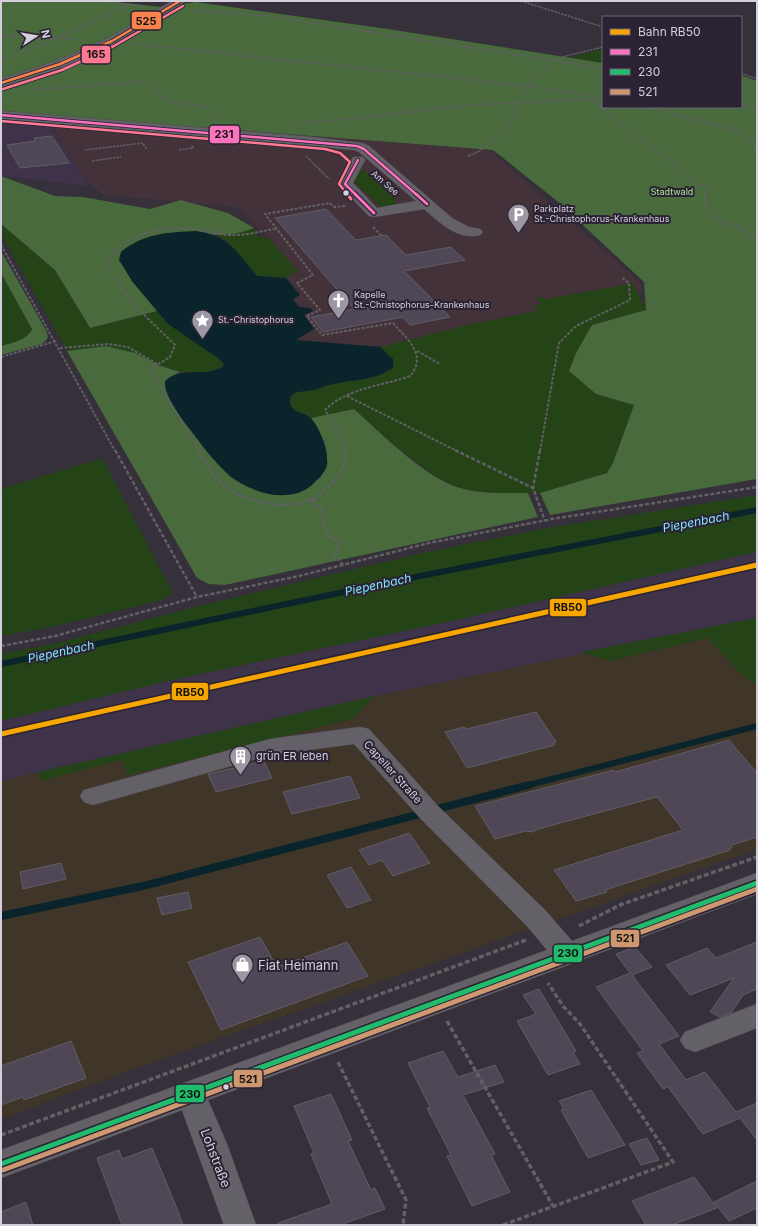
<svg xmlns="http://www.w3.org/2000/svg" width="758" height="1226" font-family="Inter,sans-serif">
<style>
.commercial{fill:#3f3629}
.built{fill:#3f3349}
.medical{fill:#43323a}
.green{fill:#244317}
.forest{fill:#486a3c}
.water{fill:#09252b}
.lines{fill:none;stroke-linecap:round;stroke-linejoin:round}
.stream-far1{stroke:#09252b;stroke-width:6}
.stream{stroke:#09252b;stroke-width:8}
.building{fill:#4f4756;stroke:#605d64}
.minor-casing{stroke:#514c55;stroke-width:1}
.path-far3{stroke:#625f65;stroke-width:1.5;stroke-dasharray:2.5 1;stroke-linecap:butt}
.path-far2{stroke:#625f65;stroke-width:2;stroke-dasharray:3 1.5;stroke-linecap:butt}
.path-far1{stroke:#625f65;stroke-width:2.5;stroke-dasharray:4 2;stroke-linecap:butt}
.path{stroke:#625f65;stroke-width:3.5;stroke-dasharray:5 2.5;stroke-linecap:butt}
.minor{fill:#646067;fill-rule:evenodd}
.bus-1-far1-casing{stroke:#2b2233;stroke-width:4}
.bus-1-casing{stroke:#2b2233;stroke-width:5.5}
.bus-2-casing{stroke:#2b2233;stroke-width:8}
.bus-3-casing{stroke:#2b2233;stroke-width:8}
.bus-4-far1-casing{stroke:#2b2233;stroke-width:4}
.bus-4-casing{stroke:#2b2233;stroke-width:5.5}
.bus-5-casing{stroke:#2b2233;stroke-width:4}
.bus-1-far1{stroke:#fc73be;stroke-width:2.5}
.bus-1{stroke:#fc73be;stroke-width:3}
.bus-2{stroke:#20bc6c;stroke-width:5}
.bus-3{stroke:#cd976f;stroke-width:5}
.bus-4-far1{stroke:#fe7a93;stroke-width:2.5}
.bus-4{stroke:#fe7a93;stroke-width:3}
.bus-5{stroke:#f8844c;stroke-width:2.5}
.rail-1-casing{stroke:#2b2233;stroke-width:8}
.rail-1{stroke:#f7a600;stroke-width:5}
.bus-dot{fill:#d4cfda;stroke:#2b2233;stroke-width:1.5}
.labels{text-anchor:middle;stroke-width:4;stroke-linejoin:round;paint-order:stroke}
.far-street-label{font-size:9px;fill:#d4cfda;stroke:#2b2233}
.far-park-label{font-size:9px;fill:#abe796;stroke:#2b2233}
.far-poi-label{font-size:9px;fill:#d4cfda;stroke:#2b2233;text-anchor:start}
.poi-label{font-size:11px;fill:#d4cfda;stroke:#2b2233;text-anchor:start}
.street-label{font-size:11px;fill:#d4cfda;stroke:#2b2233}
.water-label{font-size:12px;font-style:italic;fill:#81e5fc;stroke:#2b2233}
.near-poi-label{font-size:13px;fill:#d4cfda;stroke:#2b2233;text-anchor:start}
.near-street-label{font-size:13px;fill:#d4cfda;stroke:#2b2233}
.line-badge{stroke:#2b2233;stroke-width:1.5}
.pale-badge-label{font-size:11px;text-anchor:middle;font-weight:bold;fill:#111}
</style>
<rect width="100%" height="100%" fill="#353039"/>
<!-- commercial -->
<path class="commercial" d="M708 638 741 674 757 686V849L148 1064 1 1119V781L38 772 41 780 122 760 129 774 352 719 375 696 581 652 609 661Z"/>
<!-- built -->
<path class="built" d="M1 123 50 125 89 186 1 176Z
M757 552V618L375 696 1 781V721L172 680 447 622Z"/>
<!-- medical -->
<path class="medical" d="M50 123 281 141 274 133 490 150 640 282 642 293 380 347 296 340 304 315 312 311 310 308 299 307 293 299 300 295 286 278 297 271 268 237 237 207 104 195 84 179Z"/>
<!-- green -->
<path class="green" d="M603 49V63L569 57Z
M358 170 365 171 396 200 397 204 391 207H381L353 181Z
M1 224 55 270 90 328 157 311 168 324 218 358 224 364 223 367 207 372H180L106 346 67 351 1 234Z
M254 228 258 237H268L298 271 286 278 257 276 227 241 218 236Z
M1 273 32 329C27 340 12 343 1 346Z
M633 283 646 310 592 325 596 394 634 405 613 463 607 473 540 493H496L463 489 437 477 403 452 354 409 311 418 306 415 298 412 291 407 290 400 292 395 298 392 315 390 327 385 393 368V359L380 347 471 324 538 311 533 306 542 304 535 298 540 297 547 299Z
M102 458 173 593 163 600 51 627 1 636V489Z
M757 495V552L447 622 172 680 1 721V654L58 643 203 605 431 551 548 528Z
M757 618V686L741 674 708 638 609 661 581 652Z
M375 696 352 719 128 775 122 760 41 781 38 772Z"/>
<!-- forest -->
<path class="forest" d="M1 1H107L162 7 196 2 388 29 603 63V107H741V75L757 81V479L550 515 540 493 607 473 613 463 634 405 596 394 569 371 576 353 592 325 646 310 644 282 557 201 493 150 1 112Z
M1 176 55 196 83 197 150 209 181 200 228 213 254 228C208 248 167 214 121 252L132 281 157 311 90 328 55 270 1 224Z
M1 251 47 332 48 338 42 344 1 355V346C12 343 27 340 32 329L1 273Z
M106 346 135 353 158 365 180 372 168 378 232 477 258 491 273 495 320 478C334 454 324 440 311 418L354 409C382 434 428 481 464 489 485 494 507 493 528 493L538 517 225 585 209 584 197 578 67 351Z"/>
<!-- water -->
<path class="water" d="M196 231C231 236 236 252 257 276L286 278 300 295 293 299 299 307 310 308 313 311 304 315 314 329 296 340 380 347 393 359V368C387 371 380 375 374 377 359 381 343 381 329 385 324 386 319 389 314 390 307 392 296 390 291 396 289 399 290 405 292 407 296 413 302 412 308 416 319 423 329 452 327 465 325 473 318 479 313 484 291 505 253 493 231 477 222 469 212 458 204 448 193 432 163 400 165 381 185 365 203 378 223 367L224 364 218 358 168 324 132 281 119 260 121 252C143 234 168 232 196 231Z"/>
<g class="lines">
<!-- stream-far1 -->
<path class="stream-far1" d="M1 664 415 577 757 510
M525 786 757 726"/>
<!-- stream -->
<path class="stream" d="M433 810 529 785
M1 916 143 886 424 813"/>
</g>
<!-- building -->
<path class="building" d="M52 136 69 163 20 168 7 145 35 141 34 138Z
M326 209 356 240 386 235 406 255 451 247 465 260 404 271 450 317 410 325 403 317 323 332 311 317 354 309 275 218Z
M536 712 556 742 554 743 555 745 467 768 445 732 464 727 466 729Z
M729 740 757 773V837L732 845 730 850 605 890 607 892 576 901 554 870 683 830 657 797 538 829 533 832 526 831 495 839 475 806 614 770 615 772Z
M264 761 272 778 216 792 208 774Z
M350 776 360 798 292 814 283 792Z
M409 833 430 863 393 876 382 860 369 865 359 850Z
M61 863 66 879 23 889 20 872Z
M351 867 371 900 347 908 327 875Z
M188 892 192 908 162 915 157 898Z
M260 937 277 967 347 942 368 976 221 1030 188 962Z
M757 942V989L743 995 731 1013 720 1017 710 1012 734 978 690 995 666 965 707 948 716 958Z
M635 947 652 967 632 975 679 1036 659 1044 686 1080 705 1072 736 1112 757 1103V1140L740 1118 703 1134 668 1087 663 1089 637 1053 643 1051 596 987 630 973 616 954Z
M539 989 576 1051 573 1052 580 1064 548 1075 517 1021 536 1014 523 995Z
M71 1041 86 1078 24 1100 23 1097 1 1105V1066Z
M443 1051 458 1077 495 1065 504 1082 463 1095 495 1154 491 1155 510 1192 472 1206 447 1156 451 1155 427 1108 430 1107 408 1063Z
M591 1090 625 1145 588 1158 561 1110 564 1109 559 1101Z
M331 1094 352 1140 348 1141 371 1190 375 1188 385 1209 340 1225H279L278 1223 332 1204 311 1154 314 1153 294 1106Z
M647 1138 659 1160 641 1165 629 1144Z
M152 1148 176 1206 183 1225H122L97 1158 119 1150 122 1159Z
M694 1177 717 1208 672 1225H646L632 1201Z
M757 1181V1208L729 1221 714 1202Z
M26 1202 33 1225H1V1212Z"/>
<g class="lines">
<defs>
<path id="minor" d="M172 1H186L116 44 64 67 1 87V79L56 61 108 38Z
M1 111 313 137 362 143 369 146 452 218 469 227 480 229 483 232 480 235C458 241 439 222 424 209L374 217 369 216 338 184 353 157H363L365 160 353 183 377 208 416 201 359 152 354 150 1 119Z
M360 727 369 729 438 806 546 911 572 941 757 873V894L208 1100 227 1144 256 1225H224L182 1110 1 1178V1150L547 950 526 925 420 818 354 744 270 755 93 805 84 802 80 796 84 790 270 739Z
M757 1004V1028L695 1052 685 1048 680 1040 685 1032Z"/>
</defs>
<!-- minor casing -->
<use href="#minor" class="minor-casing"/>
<!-- path-far3 -->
<path class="path-far3" d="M99 1 143 6
M521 1 603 27
M190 10 269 16 557 61 562 57 603 47
M1 36 78 39
M135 44 528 86 603 98
M1 60 57 38 127 5
M741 73 757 79
M28 90 144 82 153 84 163 98 173 102 205 107 221 119
M741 104 757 110
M649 107 735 130 757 146
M299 124 473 105 591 99 634 135 668 158 684 175 706 189 705 195
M143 144 147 149
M85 150 143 143
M179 150 193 148 191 145
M306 156 329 179
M468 156C484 151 504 133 512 118 515 113 515 106 518 101 528 84 542 72 557 61L603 69
M92 161 121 157"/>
<!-- path-far2 -->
<path class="path-far2" d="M705 194C702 216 721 220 738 227 744 231 751 235 757 239
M345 206 334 207 330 203 265 214 313 275 297 283 320 310 307 316 322 335 393 323C407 339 428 355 410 376 382 386 347 388 325 410L341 436 346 451
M373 227 382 236
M1 245 115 451
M60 348 108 344 128 347 157 364
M417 351 440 364
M1 357 56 341
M347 396 457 451
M200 451 152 373V368L170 357 175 345 132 303 105 265C127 230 164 225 202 230 212 231 220 235 229 235 245 236 260 231 275 229
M540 451 559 343 576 326 630 300 629 283 621 277"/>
<!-- path-far1 -->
<path class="path-far1" d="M115 450 197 597
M199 450C205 459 211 473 219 481 241 501 280 511 308 501 318 498 325 490 332 482 340 473 348 463 346 450
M455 450 533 488
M540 450 533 488 545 521
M312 499 321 510 326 534 340 542 335 554 343 565
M1 646 55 636 197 597 299 576 429 543 552 519 757 487"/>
<!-- path -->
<path class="path" d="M579 926 620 905 757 857
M447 1021 553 1206
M338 1062 406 1200 403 1225
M1 1135 526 940
M503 1225 673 1162 580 1024 563 1006 548 983"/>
<!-- minor -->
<use href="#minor" class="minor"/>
<defs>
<path id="bus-1-far1" d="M1 115 357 146 364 149 417 195
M356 195 345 184 358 160"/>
<path id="bus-1" d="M355 194 374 213
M416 194 427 204"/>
<path id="bus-2" d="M1 1164 757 883"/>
<path id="bus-3" d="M3 1170 757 889"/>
<path id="bus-4-far1" d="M3 89 62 70 114 46 183 6
M1 121 325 149 340 153 350 162 339 184 348 195"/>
<path id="bus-4" d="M347 194 351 199"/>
<path id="bus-5" d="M1 83 60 64 112 41 180 1"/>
</defs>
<!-- bus-1-far1 casing -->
<use href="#bus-1-far1" class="bus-1-far1-casing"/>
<!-- bus-1 casing -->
<use href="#bus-1" class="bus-1-casing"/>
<!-- bus-2 casing -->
<use href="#bus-2" class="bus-2-casing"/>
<!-- bus-3 casing -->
<use href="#bus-3" class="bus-3-casing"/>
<!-- bus-4-far1 casing -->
<use href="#bus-4-far1" class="bus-4-far1-casing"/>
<!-- bus-4 casing -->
<use href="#bus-4" class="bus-4-casing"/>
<!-- bus-5 casing -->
<use href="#bus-5" class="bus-5-casing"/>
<!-- bus-1-far1 -->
<use href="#bus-1-far1" class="bus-1-far1"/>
<!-- bus-1 -->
<use href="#bus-1" class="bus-1"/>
<!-- bus-2 -->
<use href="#bus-2" class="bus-2"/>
<!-- bus-3 -->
<use href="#bus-3" class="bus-3"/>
<!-- bus-4-far1 -->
<use href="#bus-4-far1" class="bus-4-far1"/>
<!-- bus-4 -->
<use href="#bus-4" class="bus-4"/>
<!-- bus-5 -->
<use href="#bus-5" class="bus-5"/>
<defs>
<path id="rail-1" d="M1 734 757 565"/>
</defs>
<!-- rail-1 casing -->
<use href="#rail-1" class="rail-1-casing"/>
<!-- rail-1 -->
<use href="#rail-1" class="rail-1"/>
</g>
<!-- icons -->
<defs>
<symbol id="parking-pin" viewBox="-11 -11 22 30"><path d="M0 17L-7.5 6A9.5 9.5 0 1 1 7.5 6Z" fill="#9c97a2" stroke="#2b2233"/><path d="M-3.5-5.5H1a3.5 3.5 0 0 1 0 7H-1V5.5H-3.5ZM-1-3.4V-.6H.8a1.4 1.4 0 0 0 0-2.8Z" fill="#fff"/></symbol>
<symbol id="church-pin" viewBox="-11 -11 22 30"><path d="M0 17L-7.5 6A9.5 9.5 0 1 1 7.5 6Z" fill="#9c97a2" stroke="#2b2233"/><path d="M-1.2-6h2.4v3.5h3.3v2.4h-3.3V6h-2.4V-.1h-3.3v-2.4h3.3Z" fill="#fff"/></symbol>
<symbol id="sight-pin" viewBox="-11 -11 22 30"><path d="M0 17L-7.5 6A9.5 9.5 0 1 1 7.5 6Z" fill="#9c97a2" stroke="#2b2233"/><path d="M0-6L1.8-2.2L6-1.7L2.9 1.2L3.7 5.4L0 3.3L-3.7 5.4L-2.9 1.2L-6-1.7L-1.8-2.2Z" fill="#fff"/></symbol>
<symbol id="building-pin" viewBox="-11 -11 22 30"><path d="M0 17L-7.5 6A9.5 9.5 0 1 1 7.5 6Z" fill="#9c97a2" stroke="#2b2233"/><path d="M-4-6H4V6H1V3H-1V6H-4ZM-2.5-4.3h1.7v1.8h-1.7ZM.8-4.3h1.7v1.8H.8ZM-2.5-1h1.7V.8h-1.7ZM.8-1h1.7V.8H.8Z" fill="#fff"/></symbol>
<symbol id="shop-pin" viewBox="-11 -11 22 30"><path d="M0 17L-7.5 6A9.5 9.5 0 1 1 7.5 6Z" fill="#9c97a2" stroke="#2b2233"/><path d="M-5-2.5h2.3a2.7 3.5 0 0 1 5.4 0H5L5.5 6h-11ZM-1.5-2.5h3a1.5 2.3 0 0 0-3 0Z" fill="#fff"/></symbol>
</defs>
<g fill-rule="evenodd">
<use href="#parking-pin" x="506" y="202" width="25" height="34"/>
<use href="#church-pin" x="326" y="288" width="25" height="34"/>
<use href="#sight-pin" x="190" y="308" width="25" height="34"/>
<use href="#building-pin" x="228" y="744" width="25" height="34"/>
<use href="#shop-pin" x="230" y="952" width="25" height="34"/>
</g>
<!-- markers -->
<g class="bus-dot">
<circle cx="346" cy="193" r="3.5"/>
<circle cx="226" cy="1087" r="3.5"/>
</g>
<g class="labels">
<!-- far-street labels -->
<g class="far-street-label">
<text transform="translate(385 183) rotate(41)" y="3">Am See</text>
</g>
<!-- far-park labels -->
<g class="far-park-label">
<text x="672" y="195">Stadtwald</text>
</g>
<!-- far-poi labels -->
<g class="far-poi-label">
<text x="534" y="212">Parkplatz<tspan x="534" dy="10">St.-Christophorus-Krankenhaus</tspan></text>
<text x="354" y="298">Kapelle<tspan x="354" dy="10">St.-Christophorus-Krankenhaus</tspan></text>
<text x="218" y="323">St.-Christophorus</text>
</g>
<!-- poi labels -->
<g class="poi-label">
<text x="256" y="760">grün ER leben</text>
</g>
<!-- street labels -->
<g class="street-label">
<text transform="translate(393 772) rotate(48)" y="4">Capeller Straße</text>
</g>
<!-- water labels -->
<g class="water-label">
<text transform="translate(696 522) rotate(-11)" y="4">Piepenbach</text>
<text transform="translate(378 585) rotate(-12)" y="4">Piepenbach</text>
<text transform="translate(61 652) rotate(-12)" y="4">Piepenbach</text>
</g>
<!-- near-poi labels -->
<g class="near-poi-label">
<text x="258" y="970">Fiat Heimann</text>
</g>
<!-- near-street labels -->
<g class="near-street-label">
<text transform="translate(216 1158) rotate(69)" y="5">Lohstraße</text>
</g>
</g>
<g class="line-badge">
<rect x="131" y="11" width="31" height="19" rx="4" fill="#f8844c"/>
<rect x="81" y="45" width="30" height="19" rx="4" fill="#fe7a93"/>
<rect x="209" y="125" width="31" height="19" rx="4" fill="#fc73be"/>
<rect x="549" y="598" width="38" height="19" rx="4" fill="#f7a600"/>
<rect x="171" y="682" width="38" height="19" rx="4" fill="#f7a600"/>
<rect x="610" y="929" width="30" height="19" rx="4" fill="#cd976f"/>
<rect x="553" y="944" width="30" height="19" rx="4" fill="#20bc6c"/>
<rect x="233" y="1069" width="30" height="19" rx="4" fill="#cd976f"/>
<rect x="175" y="1084" width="30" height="19" rx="4" fill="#20bc6c"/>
</g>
<g class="pale-badge-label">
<text x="146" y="25">525</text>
<text x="96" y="58">165</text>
<text x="224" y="138">231</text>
<text x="568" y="611">RB50</text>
<text x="190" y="696">RB50</text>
<text x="625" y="942">521</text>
<text x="568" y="957">230</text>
<text x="248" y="1083">521</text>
<text x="190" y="1098">230</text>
</g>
<!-- border -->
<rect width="758" height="1226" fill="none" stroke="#d4cfda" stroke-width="4"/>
<!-- legend -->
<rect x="602" y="16" width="140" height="92" fill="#2b2233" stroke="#6f6776"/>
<rect x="610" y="29" width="20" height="6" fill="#f7a600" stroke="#6f6776"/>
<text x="638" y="36" font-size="12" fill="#d4cfda">Bahn RB50</text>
<rect x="610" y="49" width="20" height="6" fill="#fc73be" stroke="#6f6776"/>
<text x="638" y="56" font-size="12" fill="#d4cfda">231</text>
<rect x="610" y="69" width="20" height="6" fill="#20bc6c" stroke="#6f6776"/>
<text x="638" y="76" font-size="12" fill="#d4cfda">230</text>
<rect x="610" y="89" width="20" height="6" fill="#cd976f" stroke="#6f6776"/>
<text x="638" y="96" font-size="12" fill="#d4cfda">521</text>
<!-- north arrow -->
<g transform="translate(36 36) rotate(78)" stroke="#2b2233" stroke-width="3" paint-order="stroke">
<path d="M0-3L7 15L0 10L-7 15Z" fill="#d4cfda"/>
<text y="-6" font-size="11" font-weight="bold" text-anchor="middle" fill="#d4cfda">N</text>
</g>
</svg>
